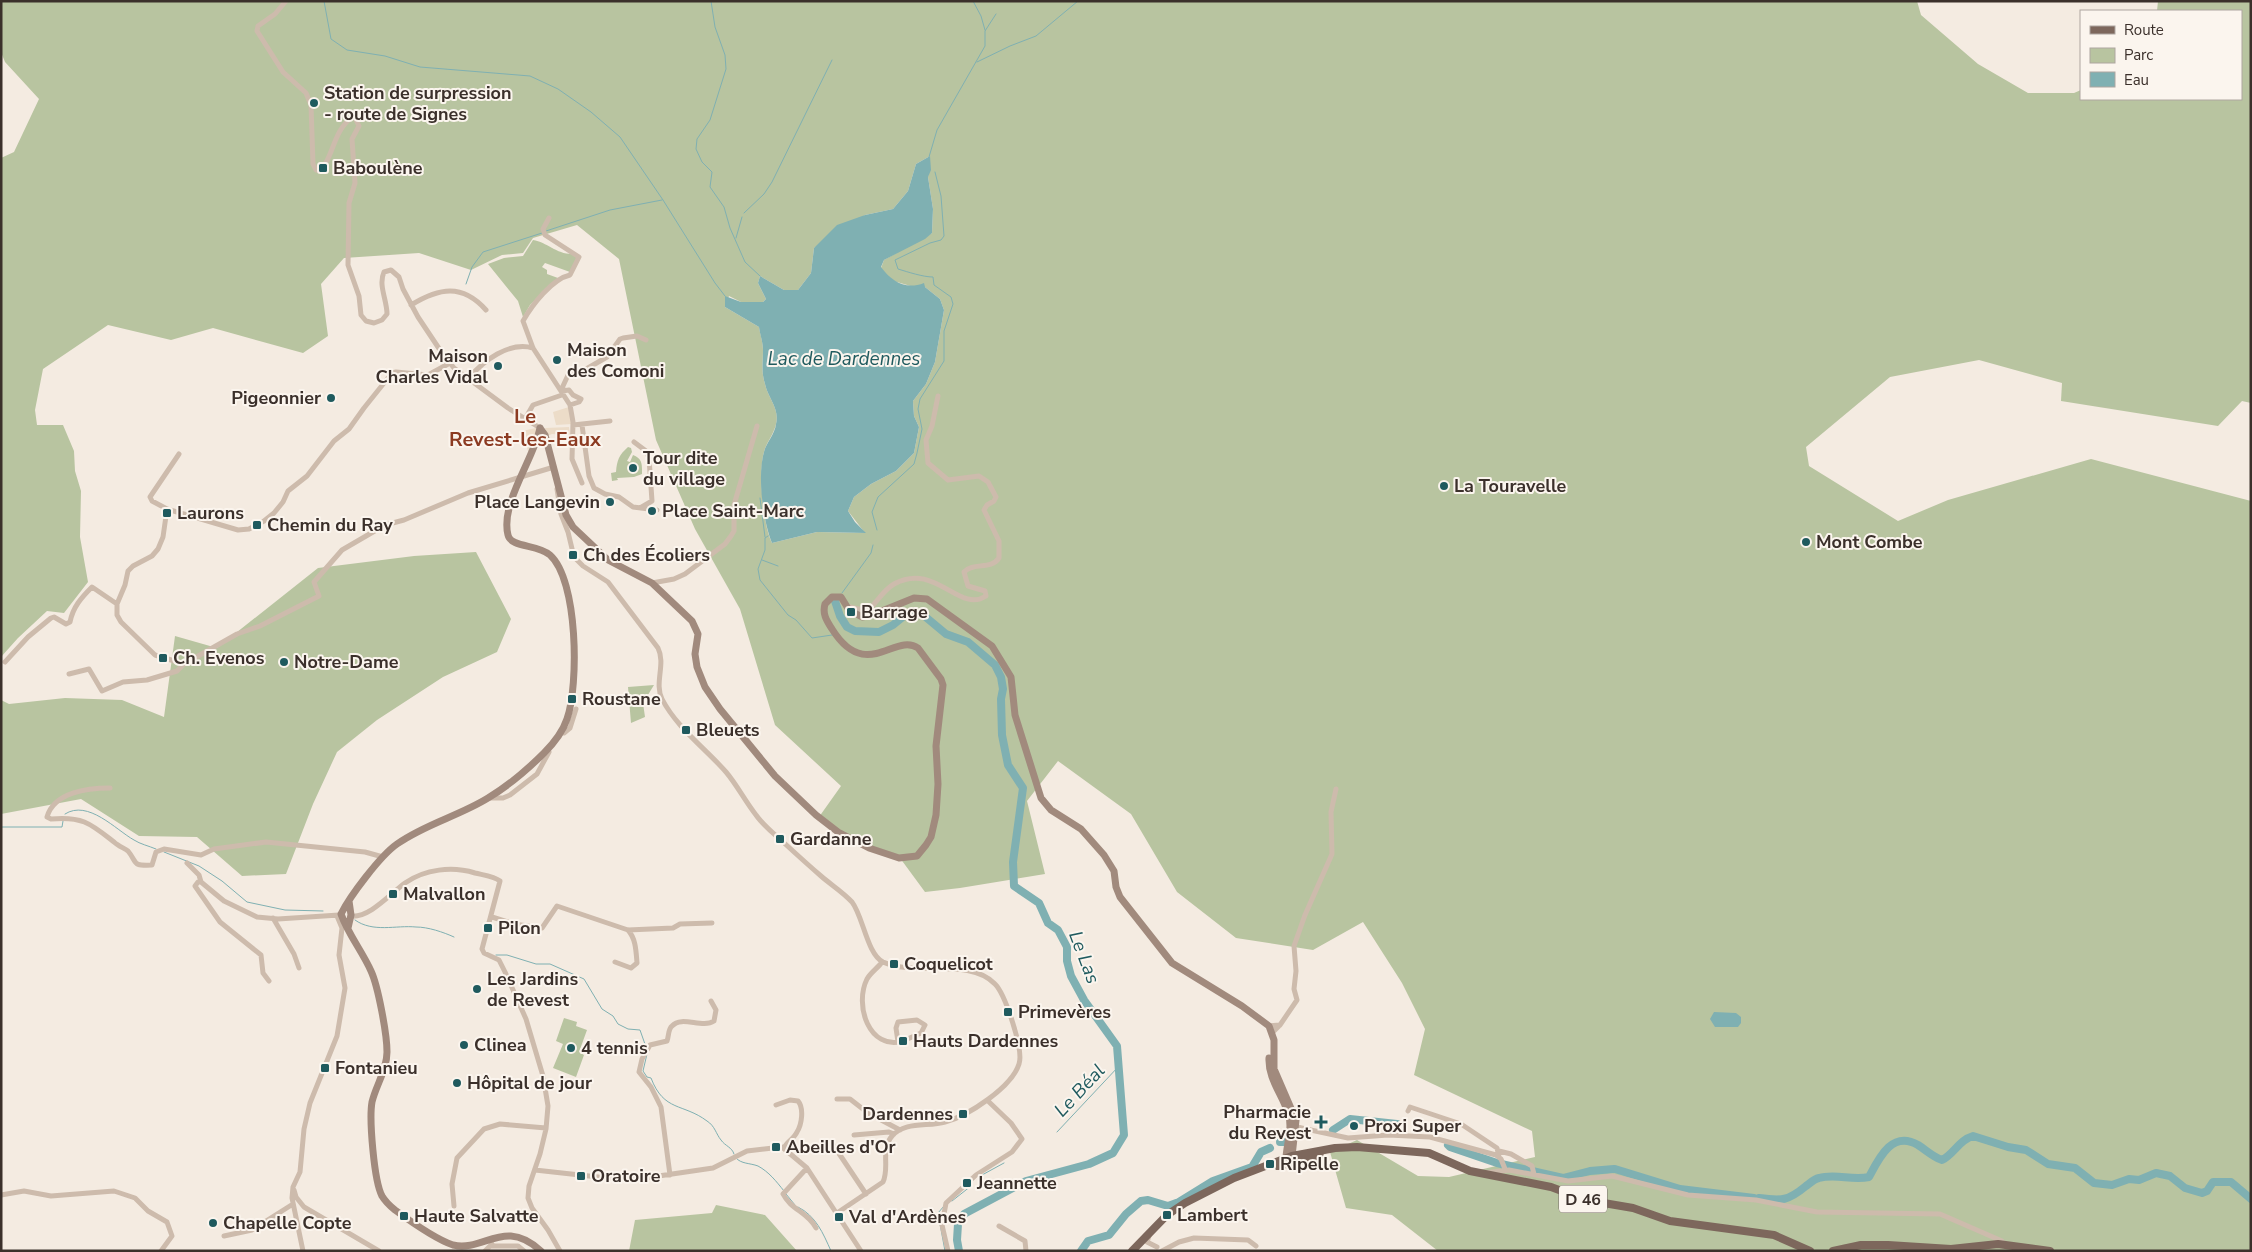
<svg xmlns="http://www.w3.org/2000/svg" width="2252" height="1252" font-family="'Nunito Sans',sans-serif">
<style>
.green{fill:#b8c4a0;fill-rule:evenodd}
.plaza{fill:#ecdcc8}
.water{fill:#7fb0b2}
.lines{fill:none;stroke-linecap:round;stroke-linejoin:round}
.stream{stroke:#7fb0b2;stroke-width:1}
.river{stroke:#7fb0b2;stroke-width:8}
.street{stroke:#cdbbac;stroke-width:5}
.secondary{stroke:#a18a7d;stroke-width:7}
.primary{stroke:#7d675c;stroke-width:8}
.poi-dot{fill:#1f5a5e;stroke:#fbf5ee;stroke-width:2}
.labels{text-anchor:middle;stroke-width:4;stroke-linejoin:round;paint-order:stroke}
.shield{fill:#fbf5ee;stroke:#756b66;stroke-width:1}
.shield-label{font-size:16px;font-weight:bold;fill:#3b302b}
.poi-label{font-size:18px;font-weight:bold;fill:#3b302b;stroke:#fbf5ee;text-anchor:start}
.water-label{font-size:19px;font-style:italic;fill:#1f5a5e;stroke:#fbf5ee}
.quarter-label{font-size:20px;font-weight:bold;fill:#8c3b22;stroke:#fbf5ee}
</style>
<rect width="100%" height="100%" fill="#f4ebe1"/>
<!-- green -->
<path class="green" d="M1 1H1917L1921 15 1978 64 2028 93H2074L2081 90V99H2241V11H2157L2158 1H2251V403L2242 401 2218 426 2061 401 2062 383 1979 360 1890 377 1806 447 1809 466 1898 521 1948 500 2091 459 2251 501V1251H1438L1392 1215 1346 1208 1330 1152 1357 1140 1418 1176 1449 1177 1535 1157 1532 1131 1414 1075 1425 1029 1402 983 1363 922 1313 950 1236 938 1177 892 1131 814 1058 761 1027 801 1045 874 960 888 925 892 900 858 865 847 819 817 841 786 775 725 740 609 695 529 656 440 619 259 577 225 533 238 523 253 502 255 471 270 419 253 344 258 321 284 328 336 303 353 213 328 171 340 108 325 43 369 35 410 37 425H63L74 451 75 471 81 491 80 537 88 582 64 613 47 611 18 638 1 657V158L14 152 39 99 5 62 1 52ZM930 156 928 177 933 209 932 233 884 260 881 268 890 280 914 287H925L940 299 944 310 935 362 926 384 913 401 914 416 919 427 914 453 896 471 871 484 854 497 848 511 865 533 817 532 772 543C763 525 758 472 764 452 766 443 774 434 776 424 780 409 768 398 765 384 761 372 763 362 763 350 763 342 760 334 759 327L725 307 729 296 741 302H763L766 299 758 283 760 276 784 290H798L811 273 814 248 865 215 893 209 908 191 916 164Z
M533 240C547 242 556 254 572 254L577 258 570 272 545 263 542 267 547 270V274L558 278 530 305 523 317 518 301 488 264 504 258 523 256Z
M628 447 631 448 632 452 627 461 630 462 633 455C643 459 642 465 642 474L634 477 617 478 618 480 612 481 611 473 616 472C617 460 619 455 628 447Z
M476 552 511 619 497 652 443 677 377 720 337 752 313 804 286 874 242 876 197 837 139 836 81 799 1 814V700L9 704 65 698 122 700 164 717 175 636 217 648 318 568 414 556Z
M654 685 643 703 645 717 631 723 628 687Z
M564 1018 577 1022 576 1026 587 1030 579 1052 584 1055 576 1077 553 1068 563 1044 556 1041Z
M716 1205 765 1215 797 1251H629L635 1220 712 1213Z"/>
<!-- plaza -->
<path class="plaza" d="M569 407 572 424 556 425 553 412Z
M569 427 570 435 552 434 547 436 545 428Z
M536 428 539 429 531 450 528 451 522 431Z"/>
<!-- water -->
<path class="water" d="M930 156 931 170 928 177 933 209 932 233 925 239 884 260 881 267C892 282 906 290 924 283L925 287 940 299 944 310 935 362 926 384 913 401 914 416 919 427 914 453 896 471 871 484 854 497 848 511 855 522 866 533 817 532 772 543C763 521 757 476 764 452 766 443 775 434 776 424 780 409 768 398 765 384 761 372 763 362 763 350 763 342 760 335 759 327L725 307V296L741 302H763L766 299 758 283 760 276 784 290H798L811 273 814 248 837 225 865 215 893 209 908 191 916 164Z
M1714 1012 1736 1013 1741 1017V1023L1738 1027H1715L1710 1019Z"/>
<g class="lines">
<!-- stream -->
<path class="stream" d="M324 1 331 39 347 50 385 56 420 67 530 76 558 89 591 112 620 137 663 200 715 283 725 296
M711 1 715 27 725 55 726 69 710 120 697 139 696 149 702 162 712 172 710 187 724 207 730 228 745 262 760 276
M973 1 981 16 985 30
M977 62 1010 46 1036 36 1078 1
M929 157 937 130 985 46V31L996 14
M744 213 764 194 772 182 832 60
M546 231 610 210 662 200
M736 238 742 217
M466 284 472 267 483 252 542 233
M760 498 765 537
M877 530 872 512 878 497 914 464 917 453 922 429 918 409 920 399 944 361V331L953 304 951 297 934 285 933 277C923 277 908 272 898 269L895 260 930 243 941 240 944 236 941 196 935 172
M768 536 765 538V550L758 569 760 580 788 615 796 620 812 638 832 635
M762 560 778 566
M842 593 871 553 873 545
M65 814C88 799 116 830 134 840 140 844 149 846 156 849
M1 827H62L63 821
M164 852 199 866 222 881 247 902 285 910 323 911
M355 920C373 933 396 925 416 927 428 927 443 932 454 937
M496 955H507L536 964H550L584 979 602 1009 613 1016 618 1024 628 1029 640 1030 646 1047
M647 1054 643 1071 647 1077 651 1078C664 1112 683 1103 707 1121 715 1126 716 1134 721 1140 725 1146 732 1147 734 1154
M1057 1132 1119 1066
M736 1158C741 1164 750 1163 758 1166 769 1172 776 1181 784 1191
M982 1175 1004 1163
M786 1194 795 1205
M952 1201 971 1186
M944 1206 938 1213 945 1251
M798 1207C816 1216 823 1233 831 1251"/>
<!-- river -->
<path class="river" d="M835 601 840 616 847 627 855 631 879 632 893 625 904 616 922 614 946 634 968 642 995 665 1001 677 1003 689 1001 699 1002 735 1008 765 1023 788 1013 862 1014 886 1039 903 1048 923 1058 930 1067 947V961L1071 976 1084 1000 1117 1046 1124 1135 1113 1153 1089 1164 1026 1181 964 1214 958 1224 957 1240 959 1251
M1333 1130 1350 1119 1397 1124
M1280 1142H1285
M1448 1145 1450 1147 1497 1163 1563 1178 1590 1171 1614 1169
M1615 1169 1680 1189 1754 1198
M1759 1198C1782 1201 1788 1201 1806 1186 1810 1183 1814 1179 1819 1178 1836 1173 1852 1181 1869 1177 1879 1158 1892 1130 1918 1145 1926 1150 1933 1157 1942 1160 1954 1154 1959 1140 1973 1136L2008 1147 2026 1150 2048 1164 2075 1168 2094 1183 2112 1185 2129 1179 2139 1180 2156 1173 2170 1176 2185 1188 2202 1193 2207 1191 2213 1182H2231L2251 1199
M1081 1251 1088 1241 1109 1235 1126 1214 1141 1201 1148 1200 1168 1206 1179 1202 1213 1181 1252 1167 1261 1152 1270 1148"/>
<!-- street -->
<path class="street" d="M286 1 275 14 258 26 257 31 283 72 306 93 311 105 313 164 316 170 319 171C334 159 332 130 354 116L359 126 352 139 355 183 349 203 348 265 359 296 361 315 366 321 374 323 382 320 387 314C387 300 378 285 384 272L391 270 399 277 403 289 418 317 442 353 454 368 508 408 540 428
M549 218 543 229 545 235 579 257 570 275C552 279 532 305 523 321L533 348 570 405 573 422 572 459 582 483
M411 305C439 288 462 283 486 310
M469 378C483 361 509 341 533 348
M562 391 569 390 573 395 581 399 579 402 570 405
M562 394 563 386 569 373 581 372 607 357 620 339 623 338 637 336 646 340
M525 419 533 405 562 395
M573 425 610 421
M582 425 589 476 594 488 605 494 619 497 633 507 657 510
M634 442 646 451 649 458 652 501 640 508
M179 454 150 497 152 501 167 509 238 530 249 529 264 521 274 513 283 502 288 491 307 476 334 441 349 429 364 408 392 373 396 372 428 375 450 363
M557 489 561 514 568 532 574 557 583 566 608 582 658 648C666 664 654 683 662 699 677 728 705 748 726 772 737 785 745 801 756 815 763 825 773 833 782 841 794 852 807 864 821 876 830 884 843 892 852 902 863 916 867 954 883 962 915 977 970 957 995 984 1005 994 1024 1050 1019 1064 1012 1087 968 1116 945 1122 928 1127 905 1121 892 1136 880 1150 890 1167 883 1182L837 1213
M167 509 163 537 158 549 152 556 133 566 128 571 125 585 117 604V615L121 622 155 655 184 664
M652 583 674 579 685 574 725 544 731 536 734 531V505L757 426
M846 606 867 611C877 603 882 591 894 584 935 561 959 614 986 596L985 591 968 586 964 572C973 562 991 570 999 558V541L984 510 987 505 994 501 996 497 988 482 979 476 948 480 928 463 926 440 932 426 938 396
M5 662 28 637 51 618 54 617 66 624 70 622C73 607 81 598 92 587L117 604
M69 674 89 669 102 691 123 682 147 680 177 671 184 664 237 634 260 626 319 596 314 582 342 550 385 525 404 520 468 493 554 467
M560 732 564 733 570 728 576 709
M110 788C88 788 54 792 47 817L51 819C83 816 91 824 114 842 118 846 124 848 128 851 138 863 131 866 152 865L156 852 164 849 201 855 214 849 266 842 365 852 383 857
M488 798H503L510 795 537 774 549 752
M187 863 199 875 201 882
M350 916C369 919 391 893 405 883 425 869 452 866 475 873 483 875 494 876 500 881L482 949 484 953 499 960 505 972 526 1019 543 1076 548 1106 546 1129 540 1154 529 1186 528 1198 532 1208 548 1230 560 1251
M492 917 514 924 542 928 557 906 628 930 673 928 680 924 712 923
M273 918 294 954 299 968
M615 962 631 968 637 963C636 951 636 939 628 930
M882 962C878 968 871 972 867 979 854 1005 869 1051 903 1041L921 1033 925 1025 917 1020 898 1022 896 1028 898 1042
M269 981 263 973 261 955 220 922 195 886 198 882H201L224 901 257 917 278 919 339 915
M1280 1025 1297 1000 1294 989 1296 971 1294 946 1305 915 1332 854 1331 812 1336 789
M1268 1026 1280 1025 1272 1033
M837 1099H850L868 1113 900 1130
M776 1105 790 1100 798 1101C804 1108 802 1124 797 1132 794 1139 787 1141 784 1148
M1408 1111 1410 1107 1461 1124 1497 1148 1499 1157
M1306 1129 1348 1138 1388 1135 1430 1137 1496 1155 1501 1159 1505 1169
M1292 1134 1306 1129 1293 1126
M854 1135 889 1132 894 1134
M834 1146 866 1194
M1499 1151 1511 1154 1532 1166 1534 1174
M807 1168 783 1194C791 1210 808 1212 816 1228
M535 1170 607 1178H645L713 1168 747 1151 782 1147 807 1168 861 1251
M1485 1173 1509 1170 1568 1181 1612 1176 1688 1195 1756 1200 1817 1212 1940 1214 2002 1241 2004 1245
M670 1175 661 1107 651 1087 639 1072 642 1059 650 1045 667 1041C669 1036 668 1029 672 1026 682 1015 702 1029 714 1021L716 1010 711 1001
M294 1190 296 1197 304 1207 379 1251
M1 1195 24 1191 51 1196 114 1191 135 1198 148 1211 167 1222 172 1236 161 1251
M454 1206 452 1184 457 1158 484 1129 500 1124 546 1128
M999 1226 1025 1241 1026 1251
M224 1236 252 1230 293 1204
M1149 1236 1147 1242 1157 1247
M491 1246H518L524 1251
M303 1251 292 1198 293 1187 300 1172 304 1129 310 1103 337 1036 345 988 339 955 342 928 337 916
M485 1251 492 1244
M948 1251 942 1225 946 1203 976 1175 1012 1152 1022 1139 1011 1123 988 1101
M1162 1251 1179 1242 1194 1238 1248 1240 1256 1246"/>
<!-- secondary -->
<path class="secondary" d="M540 428 545 435 566 515 573 527 608 560 652 583 692 621 698 634 695 654 697 667 705 687 720 709 775 776 816 815 838 832 869 848 899 858 917 856 926 845 931 837 936 815 938 784 936 746 943 685 941 679 918 648C895 632 866 683 832 629 827 621 822 614 825 604L832 597H841L849 610 862 617 872 615 914 598 927 599 992 646 1011 677 1015 715 1041 798 1051 810 1081 829 1104 855 1114 871 1116 887 1120 897 1172 963 1242 1006 1269 1026 1274 1040V1069L1296 1120 1292 1156 1290 1159
M540 428C534 459 500 503 508 535 511 548 538 544 550 555 578 580 579 685 567 719 563 731 553 744 544 753 527 770 508 786 488 798 459 816 425 824 397 844 380 856 350 896 341 914 348 934 362 951 371 971 378 986 387 1034 387 1052 387 1070 376 1085 372 1102 369 1119 374 1181 382 1196 385 1201 390 1206 395 1210 410 1221 435 1239 453 1245 485 1252 504 1217 541 1251
M348 928 351 915 349 901
M1269 1058C1268 1079 1282 1094 1288 1113 1293 1127 1287 1143 1286 1157L1291 1159"/>
<!-- primary -->
<path class="primary" d="M1278 1166 1320 1156
M1132 1251 1167 1215 1185 1203 1234 1178 1292 1156 1335 1148 1357 1147 1429 1153 1470 1171 1551 1187 1586 1200 1633 1208 1670 1221 1774 1235 1810 1251
M1833 1251 1861 1245H1888L1951 1249 1998 1244 2050 1251"/>
</g>
<!-- markers -->
<g class="poi-dot">
<circle cx="314" cy="103" r="5"/>
<rect x="318" y="163" width="10" height="10" rx="2.5"/>
<circle cx="557" cy="360" r="5"/>
<circle cx="498" cy="366" r="5"/>
<circle cx="331" cy="398" r="5"/>
<circle cx="633" cy="468" r="5"/>
<circle cx="1444" cy="486" r="5"/>
<circle cx="610" cy="502" r="5"/>
<circle cx="652" cy="511" r="5"/>
<rect x="162" y="508" width="10" height="10" rx="2.5"/>
<rect x="252" y="520" width="10" height="10" rx="2.5"/>
<circle cx="1806" cy="542" r="5"/>
<rect x="568" y="550" width="10" height="10" rx="2.5"/>
<rect x="846" y="607" width="10" height="10" rx="2.5"/>
<rect x="158" y="653" width="10" height="10" rx="2.5"/>
<circle cx="284" cy="662" r="5"/>
<rect x="567" y="694" width="10" height="10" rx="2.5"/>
<rect x="681" y="725" width="10" height="10" rx="2.5"/>
<rect x="775" y="834" width="10" height="10" rx="2.5"/>
<rect x="388" y="889" width="10" height="10" rx="2.5"/>
<rect x="483" y="923" width="10" height="10" rx="2.5"/>
<rect x="889" y="959" width="10" height="10" rx="2.5"/>
<circle cx="477" cy="989" r="5"/>
<rect x="1003" y="1007" width="10" height="10" rx="2.5"/>
<rect x="898" y="1036" width="10" height="10" rx="2.5"/>
<circle cx="464" cy="1045" r="5"/>
<circle cx="571" cy="1048" r="5"/>
<rect x="320" y="1063" width="10" height="10" rx="2.5"/>
<circle cx="457" cy="1083" r="5"/>
<rect x="958" y="1109" width="10" height="10" rx="2.5"/>
<path d="M1318.5 1114.5h5v5h5v5h-5v5h-5v-5h-5v-5h5z"/>
<circle cx="1354" cy="1126" r="5"/>
<rect x="771" y="1142" width="10" height="10" rx="2.5"/>
<rect x="1265" y="1159" width="10" height="10" rx="2.5"/>
<rect x="576" y="1171" width="10" height="10" rx="2.5"/>
<rect x="962" y="1178" width="10" height="10" rx="2.5"/>
<rect x="1162" y="1210" width="10" height="10" rx="2.5"/>
<rect x="399" y="1211" width="10" height="10" rx="2.5"/>
<rect x="834" y="1212" width="10" height="10" rx="2.5"/>
<circle cx="213" cy="1223" r="5"/>
</g>
<g class="labels">
<!-- shield labels -->
<rect class="shield" x="1559" y="1185.5" width="48" height="27" rx="4"/>
<g class="shield-label">
<text x="1583" y="1205">D 46</text>
</g>
<!-- poi labels -->
<g class="poi-label">
<text x="324" y="99">Station de surpression<tspan x="324" dy="21">- route de Signes</tspan></text>
<text x="333" y="174">Baboulène</text>
<text x="567" y="356">Maison<tspan x="567" dy="21">des Comoni</tspan></text>
<text x="488" y="362" text-anchor="end">Maison<tspan x="488" dy="21">Charles Vidal</tspan></text>
<text x="321" y="404" text-anchor="end">Pigeonnier</text>
<text x="643" y="464">Tour dite<tspan x="643" dy="21">du village</tspan></text>
<text x="1454" y="492">La Touravelle</text>
<text x="600" y="508" text-anchor="end">Place Langevin</text>
<text x="662" y="517">Place Saint-Marc</text>
<text x="177" y="519">Laurons</text>
<text x="267" y="531">Chemin du Ray</text>
<text x="1816" y="548">Mont Combe</text>
<text x="583" y="561">Ch des Écoliers</text>
<text x="861" y="618">Barrage</text>
<text x="173" y="664">Ch. Evenos</text>
<text x="294" y="668">Notre-Dame</text>
<text x="582" y="705">Roustane</text>
<text x="696" y="736">Bleuets</text>
<text x="790" y="845">Gardanne</text>
<text x="403" y="900">Malvallon</text>
<text x="498" y="934">Pilon</text>
<text x="904" y="970">Coquelicot</text>
<text x="487" y="985">Les Jardins<tspan x="487" dy="21">de Revest</tspan></text>
<text x="1018" y="1018">Primevères</text>
<text x="913" y="1047">Hauts Dardennes</text>
<text x="474" y="1051">Clinea</text>
<text x="581" y="1054">4 tennis</text>
<text x="335" y="1074">Fontanieu</text>
<text x="467" y="1089">Hôpital de jour</text>
<text x="1311" y="1118" text-anchor="end">Pharmacie<tspan x="1311" dy="21">du Revest</tspan></text>
<text x="953" y="1120" text-anchor="end">Dardennes</text>
<text x="1364" y="1132">Proxi Super</text>
<text x="786" y="1153">Abeilles d'Or</text>
<text x="1280" y="1170">Ripelle</text>
<text x="591" y="1182">Oratoire</text>
<text x="977" y="1189">Jeannette</text>
<text x="1177" y="1221">Lambert</text>
<text x="414" y="1222">Haute Salvatte</text>
<text x="849" y="1223">Val d'Ardènes</text>
<text x="223" y="1229">Chapelle Copte</text>
</g>
<!-- water labels -->
<g class="water-label">
<text x="844" y="365">Lac de Dardennes</text>
<text transform="translate(1085 957) rotate(69)" y="7">Le Las</text>
<text transform="translate(1079 1090) rotate(-47)" y="7">Le Béal</text>
</g>
<!-- quarter labels -->
<g class="quarter-label">
<text x="525" y="423">Le<tspan x="525" dy="23">Revest-les-Eaux</tspan></text>
</g>
</g>
<!-- border -->
<rect width="2252" height="1252" fill="none" stroke="#3b302b" stroke-width="5"/>
<!-- legend -->
<rect x="2080" y="10" width="162" height="90" fill="#fbf5ee" stroke="#aea6a0"/>
<rect x="2090" y="26" width="25" height="8" fill="#7d675c" stroke="#aea6a0"/>
<text x="2124" y="35" font-size="15" fill="#3b302b">Route</text>
<rect x="2090" y="48" width="25" height="15" fill="#b8c4a0" stroke="#aea6a0"/>
<text x="2124" y="60" font-size="15" fill="#3b302b">Parc</text>
<rect x="2090" y="72" width="25" height="15" fill="#7fb0b2" stroke="#aea6a0"/>
<text x="2124" y="85" font-size="15" fill="#3b302b">Eau</text>
</svg>
